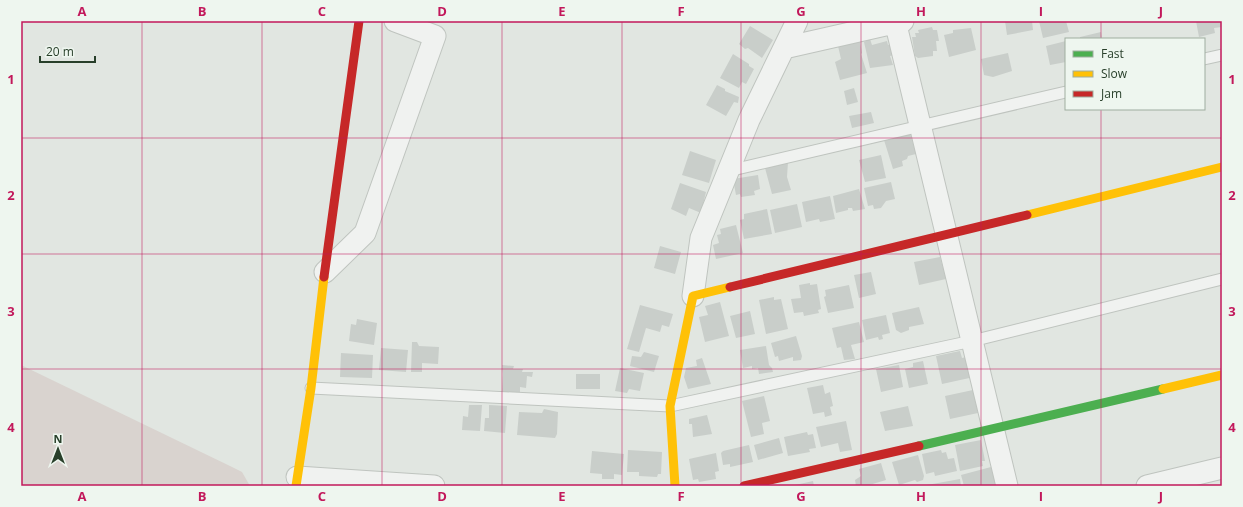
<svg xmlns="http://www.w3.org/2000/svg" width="1243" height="507" font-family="'Open Sans',sans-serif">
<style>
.green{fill:#d9d3cf}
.building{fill:#c9ceca}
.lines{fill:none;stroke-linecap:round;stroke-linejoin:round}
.lane-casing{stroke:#bfc4bf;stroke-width:13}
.street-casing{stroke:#bfc4bf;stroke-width:23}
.lane{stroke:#f0f2f0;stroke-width:11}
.street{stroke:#f0f2f0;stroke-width:21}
.fast{stroke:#4caf50;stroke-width:9}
.slow{stroke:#ffc107;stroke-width:9}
.jam{stroke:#c62828;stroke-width:9}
.grid{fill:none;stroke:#c2185b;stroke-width:1;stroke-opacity:0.55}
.neatline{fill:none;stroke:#c2185b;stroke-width:1.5}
.grid-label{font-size:13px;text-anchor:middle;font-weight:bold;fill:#c2185b}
</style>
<rect width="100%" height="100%" fill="#e1e6e1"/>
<!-- green -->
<path class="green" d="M21 365 230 466 242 472 250 486H21Z"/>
<!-- building -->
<path class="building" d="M1005 21H1032L1033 30 1007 35Z
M1039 21H1066L1069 32 1043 38Z
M1196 21H1222V27L1214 28 1215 33 1199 37Z
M750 26 773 40 762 58 748 48 745 49 739 44Z
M932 27 933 30H937L939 41H936L937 51H933V56L918 58 915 56 912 37H916L915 33H919L918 30Z
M971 28 976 50 949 57 944 35 953 33V30Z
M1101 32 1102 39H1080V37Z
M870 39 872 45 887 41 888 45 891 44 894 55 890 56 893 65 870 68 864 42Z
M860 41 862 53 861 54 867 73 840 80 835 62 841 59 838 46Z
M1066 41V62L1050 65 1046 46Z
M1008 53 1012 71 993 77 984 75 981 59Z
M733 54 749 64V66L754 69 746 84 742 82 739 88 720 78Z
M717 85 725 89V91L739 97 738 103 734 102 726 116 706 105Z
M854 88 858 102 847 105 844 91Z
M871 112 874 123 852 128 849 116Z
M910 133 916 154 908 156 907 159 902 161 903 166 893 169 884 140Z
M690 151 716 160 709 183 682 175Z
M881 155 886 178 865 182 859 160Z
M788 162 787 177 791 190 772 194 765 168Z
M758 175 760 189 754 191 755 195 741 197 740 194 736 195 733 179Z
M891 182 895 199 886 201 881 208 874 209 873 205 868 206 864 188Z
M680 183 706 192 701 213 689 208 686 216 671 209Z
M859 189 865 209 853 211 852 208H848V210L836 213 833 196Z
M830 196 835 219 820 222 819 219 806 222 802 202Z
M797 204 802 227 775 233 770 210Z
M767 209 772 234 744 239 740 220 744 219V214Z
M736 225 743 253 716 259 713 245 719 243 717 235 721 234 720 229Z
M660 246 681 252 675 274 654 268Z
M940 257 946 279 919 285 914 262Z
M871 272 876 294 859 298 854 275Z
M810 283V285L817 284 821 309 818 310 819 313 804 316 803 312 794 313 791 299 801 298 799 285Z
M849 285 854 308 828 313 824 297 826 296 825 290Z
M774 297V300L781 299 788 329 766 334 759 300Z
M720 302 729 336 705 342 699 317 708 315 705 306Z
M640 305 673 314 669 327 662 325 660 332 646 328 639 352 627 349Z
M919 307 924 324 909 327V330L901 333 896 330 892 313Z
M750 311 755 334 736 338 730 316Z
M886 315 890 333 882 335 883 339 879 340 878 337 866 340 862 320Z
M357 319 377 323 374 345 349 341 351 324 356 325Z
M859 322 864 342 851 345 855 359 844 360 841 347 837 348 832 328Z
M796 336 802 356 801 360 793 361V357L779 361 778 356 775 357 771 343Z
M412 342H417L419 346 439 347 438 364 422 363V372H411Z
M766 346 769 365 772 368 773 372 759 374 758 368 752 369V366L743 368 740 350Z
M381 348 408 350 406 372 379 370Z
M960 351 962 358 970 356 974 377 942 384 936 356Z
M644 352 659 356 654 372 630 366 632 356 641 357Z
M341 353 373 355 372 378 340 377Z
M702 358 711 384 688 389 684 377 686 368 697 366 696 360Z
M923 361 928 384 909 388 905 369 913 367V363Z
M502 365 514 366 513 369H523L522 372H533L532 377 527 376 526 388 520 387V393L502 392 503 374Z
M899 365 903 387 881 392 876 369Z
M620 368 644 373 640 391 629 389 627 393 615 391Z
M576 374H600V389H576Z
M823 385 825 394 830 392 833 406 830 407 832 415 825 417 824 412 813 414 807 388Z
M973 390 978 413 950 419 945 396Z
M764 396 770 421 762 423 764 434 751 437 742 401Z
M469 405H482L480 431 462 430 463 416 468 417Z
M489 405 507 406 505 433 484 431 485 418H489Z
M908 406 913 426 885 431 880 412Z
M544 409 558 412 557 434 555 438 517 435 519 412 542 413Z
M707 415 712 434 693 437 692 424H689V419Z
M846 421 852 450 840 452 838 443 821 447 816 427Z
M807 432 808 435 813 434 816 448 809 449 810 452 788 456 784 437Z
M779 438 783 453 758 460 754 445Z
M981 440 985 461H982L983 466 960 471 955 445Z
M749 445 753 462 730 467V464L723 465 721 453 723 451Z
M628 450 662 452 661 474H658L657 477 639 476V472H627Z
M941 450 942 453 946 452 948 459 954 458 957 471 935 476 934 472 926 474 922 454Z
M592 451 624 454 622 475 614 474V479H602V474L590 473Z
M716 453 719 471 715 472 716 479 699 482 698 479 693 480 689 459Z
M918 455 924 476 923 480 917 482 915 480 899 485 892 462Z
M881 463 886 480 866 486H856L855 480 861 476 859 469Z
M991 467 996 486H964L961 475Z
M960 479 961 486H927V485Z
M813 481 814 486H791Z"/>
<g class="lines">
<defs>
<path id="lane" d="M1204 59 1222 55
M728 171 1066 92
M311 388 670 406 972 341 1222 279"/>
<path id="street" d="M895 21 1007 486
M784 48 903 21
M325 272 365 233 435 36 395 21
M693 296 701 238 749 120 797 21
M297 477 434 486
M1147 486 1222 468"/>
</defs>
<!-- lane casing -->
<use href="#lane" class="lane-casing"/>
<!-- street casing -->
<use href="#street" class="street-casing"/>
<!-- lane -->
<use href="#lane" class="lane"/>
<!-- street -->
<use href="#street" class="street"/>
<!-- fast -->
<path class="fast" d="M919 446 1163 389"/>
<!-- slow -->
<path class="slow" d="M1027 215 1222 167
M1163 389 1222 375
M296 486 311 388 324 277
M675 486 670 406 693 296 730 287"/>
<!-- jam -->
<path class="jam" d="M324 277 359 21
M730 287 1027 215
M744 486 919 446"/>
</g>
<!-- grid -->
<path class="grid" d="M142 21V486M262 21V486M382 21V486M502 21V486M622 21V486M741 21V486M861 21V486M981 21V486M1101 21V39M1101 109V486M21 138H1222M21 254H1222M21 369H1222"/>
<!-- border -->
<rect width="1243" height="507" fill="none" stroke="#eef6ef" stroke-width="44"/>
<!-- legend -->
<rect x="1065" y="38" width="140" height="72" fill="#eef6ef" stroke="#9fada0"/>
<rect x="1073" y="51" width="20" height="6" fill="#4caf50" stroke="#9fada0"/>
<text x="1101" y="58" font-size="12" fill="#283f2a">Fast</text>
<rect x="1073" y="71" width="20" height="6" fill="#ffc107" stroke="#9fada0"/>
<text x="1101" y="78" font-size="12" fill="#283f2a">Slow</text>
<rect x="1073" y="91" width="20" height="6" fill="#c62828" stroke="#9fada0"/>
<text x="1101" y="98" font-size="12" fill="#283f2a">Jam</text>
<!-- north arrow -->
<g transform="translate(58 449)" stroke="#eef6ef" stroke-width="3" paint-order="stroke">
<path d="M0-3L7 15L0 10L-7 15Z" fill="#283f2a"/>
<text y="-6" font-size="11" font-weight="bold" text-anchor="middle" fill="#283f2a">N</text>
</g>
<!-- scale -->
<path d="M40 56v6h55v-6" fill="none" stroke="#283f2a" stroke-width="2"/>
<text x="46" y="56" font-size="12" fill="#283f2a" stroke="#eef6ef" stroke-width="3" paint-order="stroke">20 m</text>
<rect x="22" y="22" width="1199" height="463" class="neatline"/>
<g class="grid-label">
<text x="82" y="16">A</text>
<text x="202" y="16">B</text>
<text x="322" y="16">C</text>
<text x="442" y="16">D</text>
<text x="562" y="16">E</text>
<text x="681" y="16">F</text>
<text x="801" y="16">G</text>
<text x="921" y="16">H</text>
<text x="1041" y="16">I</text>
<text x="1161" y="16">J</text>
<text x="11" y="84">1</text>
<text x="1232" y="84">1</text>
<text x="11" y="200">2</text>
<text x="1232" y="200">2</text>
<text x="11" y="316">3</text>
<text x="1232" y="316">3</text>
<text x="11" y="432">4</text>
<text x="1232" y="432">4</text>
<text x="82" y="501">A</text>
<text x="202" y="501">B</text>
<text x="322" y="501">C</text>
<text x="442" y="501">D</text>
<text x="562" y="501">E</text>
<text x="681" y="501">F</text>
<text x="801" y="501">G</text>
<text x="921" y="501">H</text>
<text x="1041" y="501">I</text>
<text x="1161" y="501">J</text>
</g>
</svg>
